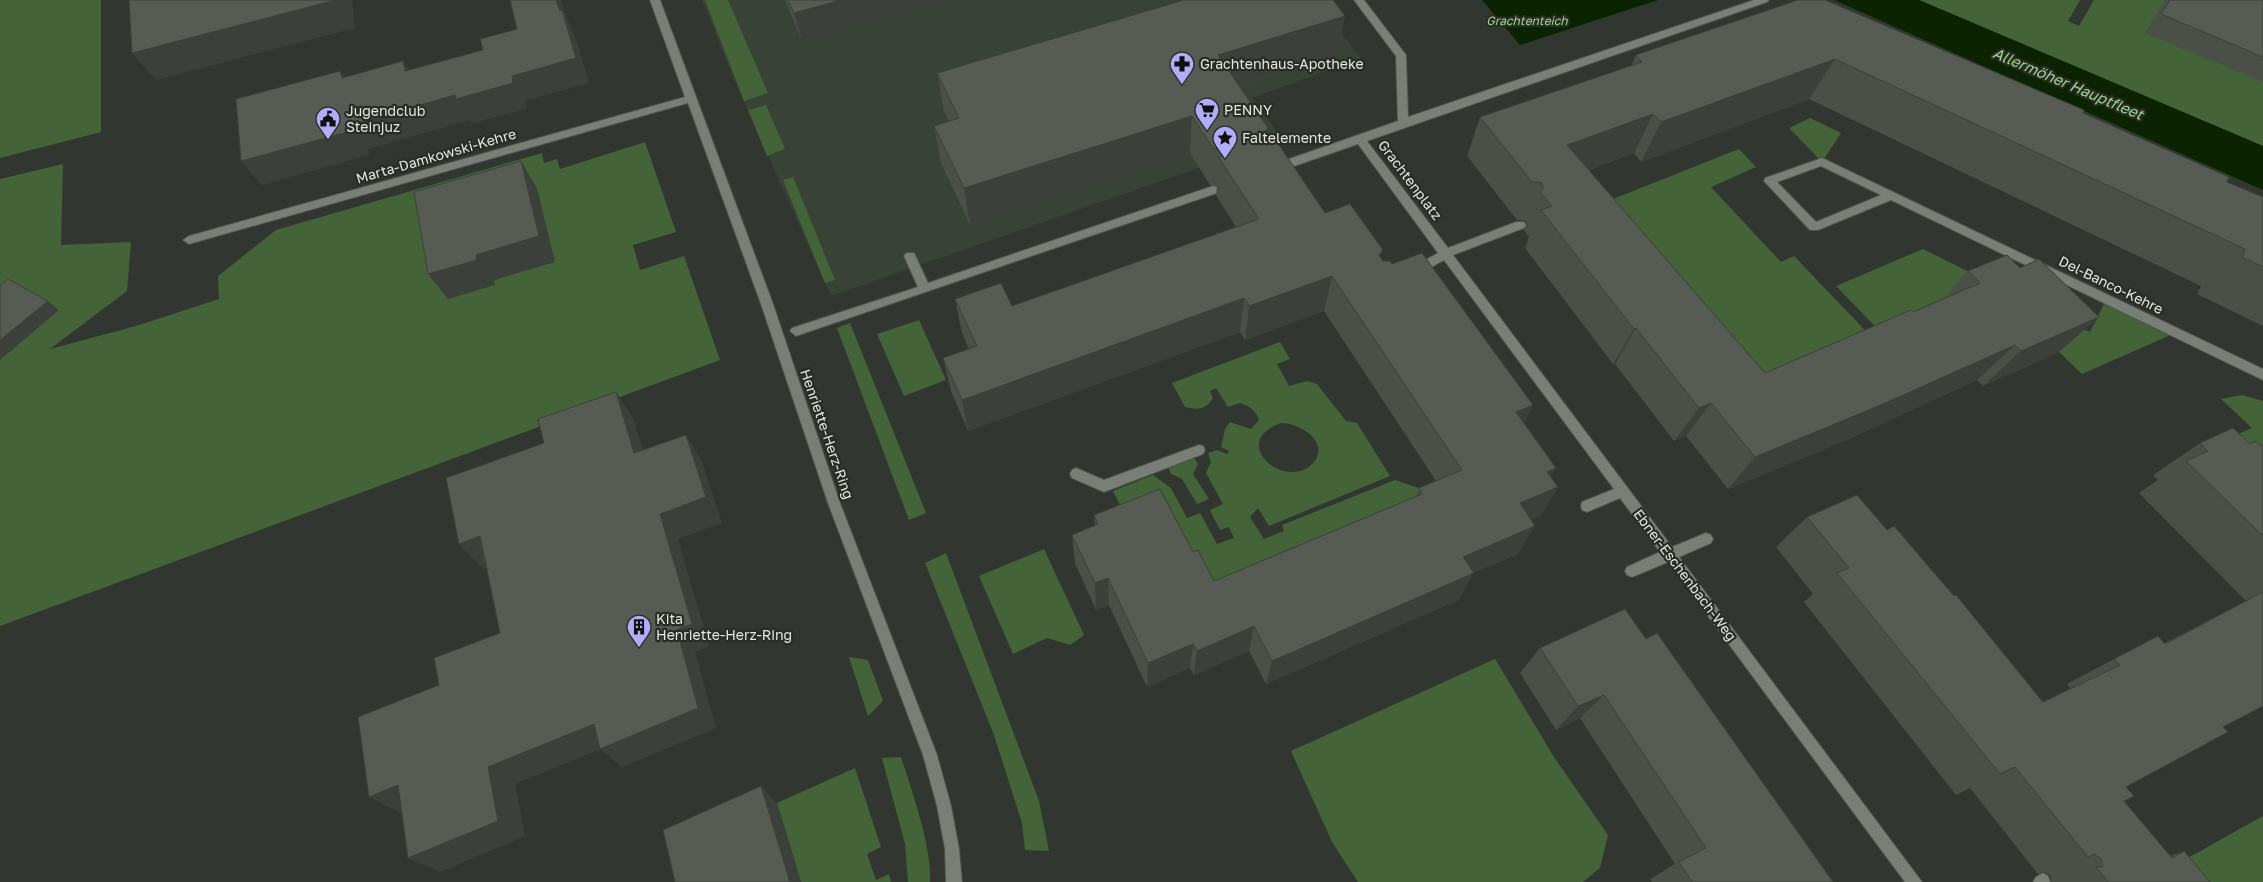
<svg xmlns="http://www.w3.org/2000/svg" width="2263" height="882" font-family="'Golos Text',sans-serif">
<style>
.built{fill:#394236}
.green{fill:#446338;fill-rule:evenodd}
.water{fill:#0b2301}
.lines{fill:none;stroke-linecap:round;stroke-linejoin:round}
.minor-casing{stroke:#4e524d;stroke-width:2}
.minor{fill:#797f77;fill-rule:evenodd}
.wall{fill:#4a4f48}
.shaded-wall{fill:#3c403b}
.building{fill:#565c54;stroke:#3c403b}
.labels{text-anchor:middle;stroke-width:4.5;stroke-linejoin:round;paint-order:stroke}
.far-water-label{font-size:12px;font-style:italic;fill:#a0d58b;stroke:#282d26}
.poi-label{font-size:14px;fill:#e3e6e2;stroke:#282d26;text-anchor:start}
.street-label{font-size:14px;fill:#e3e6e2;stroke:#282d26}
.water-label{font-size:15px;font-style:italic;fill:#a0d58b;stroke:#282d26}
</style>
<rect width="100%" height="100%" fill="#313730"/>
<!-- built -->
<path class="built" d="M702 0H1315L1361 58 1252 98 1282 139 831 296 736 84Z"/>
<!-- green -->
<path class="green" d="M0 0H101V132L0 158Z
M705 0H728L768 93 744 101Z
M1919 0H2080L2068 21 2079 26 2094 0H2205L2263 23V146Z
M766 105 785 149 767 156 748 110Z
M1810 118 1841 133 1822 162 1789 128Z
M645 142 676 232 633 245 640 270 684 256 720 360 0 626V179L63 164 61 245 131 242 127 291 50 349 136 326 219 299 218 276 276 230 542 153 544 163 557 159 560 169Z
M1739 149 1756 167 1711 187 1781 262 1794 256 1880 346 1743 406 1603 203Z
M793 177 835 280 825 283 783 180Z
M1923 249 2090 332 2106 300 2175 333 2082 374 2032 326 1894 346 1836 286Z
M919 320 946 380 904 396 877 334Z
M850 323 926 513 909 520 837 328Z
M1280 342 1290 359 1277 364 1289 386 1307 381 1317 384 1346 421 1357 423 1390 476 1269 526 1258 508 1250 517 1264 539 1284 531 1282 525 1395 480 1450 499 1210 607 1132 529 1113 491 1153 475 1171 488 1187 518 1200 513 1217 544 1234 538 1229 527 1220 530 1210 510 1223 504 1206 473 1211 462 1208 453 1217 450 1227 454 1229 451 1221 447 1225 429 1230 422 1251 429 1259 420C1256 410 1249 406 1240 403L1228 407 1216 388 1210 391 1213 398C1206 410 1198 410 1185 407L1172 383ZM1281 423C1302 423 1334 445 1310 466 1281 489 1229 441 1281 423Z
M2242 395 2263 401V500L2222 441 2252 428 2221 399Z
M1194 458 1198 464 1193 474 1209 499 1197 504 1182 479 1171 474 1168 467Z
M1044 549 1084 635 1070 645 1047 638 1013 654 979 576Z
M946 553 1039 801 1049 851 1025 850 1022 823 994 735 925 563Z
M849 657 868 660 883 701 868 716Z
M1495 659 1554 757 1608 835 1600 868 1583 882H1358L1332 842 1291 751Z
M901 757C912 792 932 846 930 882H908L905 844 882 758Z
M855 768 881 847 867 854 876 880 889 874 891 882H801L777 803Z
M2263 816V882H2165L2159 874Z"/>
<!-- water -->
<path class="water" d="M1482 0H1658L1520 45Z
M1834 0H1919L2263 146V190Z"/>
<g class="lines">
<defs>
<path id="minor" d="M650 0H660L773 304 840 503 937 755 951 806 959 849 962 882H946L945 849 937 806 923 755 828 503 761 304 688 103 189 244 183 240 189 236 685 97Z
M1354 0H1364L1406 55 1408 117 1754 0H1769L1767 2 1367 141 1448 248 1516 222H1524L1526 225 1524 228 1453 255 1672 547 1706 533 1711 535 1713 539 1711 543 1679 557 1922 882H1905L1668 562 1632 577 1627 575 1625 571 1627 567 1660 552 1620 498 1587 512 1582 510 1581 506 1582 502 1614 489 1444 260 1419 274H1411L1409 271 1411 268 1438 253 1358 144 1280 171H1272L1271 168 1272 165 1398 121 1396 56Z
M1822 158 2263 369V380L1891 200 1818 230H1810L1764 181 1765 178ZM1821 166 1881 195 1816 222 1777 182Z
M1213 186 1217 187 1218 190 1217 193 796 336 790 331 792 328 918 287 904 256 906 253H914L928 283Z
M1199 445 1203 446 1205 450 1203 454 1104 492 1072 478 1070 474 1072 470 1076 468 1104 480Z
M2043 873 2048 876 2050 882H2033L2036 877Z"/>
</defs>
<!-- minor casing -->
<use href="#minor" class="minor-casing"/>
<!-- minor -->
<use href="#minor" class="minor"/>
</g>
<!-- wall -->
<path class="wall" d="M785 0H950L802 41Z
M1798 0 2083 113 2227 182 2263 197V326L2197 294 2201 286 1809 99 1641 162 1634 153 1589 170 1765 373 1943 299 1968 271 2059 352 1983 386 1977 380 1851 438 1728 489 1686 436 1674 441 1615 364H1613L1525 248 1529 237 1524 230 1527 224 1526 221 1517 220 1467 156 1480 117 1631 66 1636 55Z
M2165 0H2263V82L2145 33Z
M1338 55 1239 86 1266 138 1325 213 1381 258 1383 261 1392 264 1533 405 1524 423 1551 477 1540 517 1532 520 1518 554 1473 573 1458 600 1266 684 1249 651 1194 675 1190 668 1147 687 1109 605 1096 610 1075 563 1072 535 1095 526 1094 515 1193 552 1214 581 1415 497 1419 488 1436 481 1324 311 1245 340 1240 332 968 431 951 391 943 358 969 349 962 333 955 299 1012 306 1236 227 1216 195 1217 186 1210 185 1190 153 970 225 941 163 934 126 949 121 944 111 937 73Z
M2200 443 2250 444 2263 447V706L2223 727 2126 787 2124 801 2170 856 2184 851 2210 882H2051L2050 875 2044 872 2038 874 1970 788 1956 795 1804 602 1813 594 1776 547 1807 517 1887 530 2043 702 2071 689 2067 684 2114 659 2165 643 2246 601 2139 493 2158 480 2153 475Z
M1646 639 1833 882H1652L1650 879 1675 864 1580 718 1556 730 1520 673 1540 648Z"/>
<!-- shaded-wall -->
<path class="shaded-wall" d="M336 0H352L355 28 156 80 132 53Z
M556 0H561L567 19 575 36 589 83 525 101 527 108 471 124 469 120 368 149 369 155 262 185 241 161 350 125 512 76 560 11Z
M841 0H950L802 41 794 13Z
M1345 16 1338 55 1215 93 1218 55Z
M1835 59 1809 99 1641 162 1661 122Z
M403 61 419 86 405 71Z
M340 71 358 95 342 78Z
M1653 114 1634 153 1550 184 1567 145Z
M1192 116 1190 153 970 225 964 188Z
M1268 128 1263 166 1264 133Z
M521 161 537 188 555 262 494 280 495 285 448 299 428 274Z
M1332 276 1324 311 1245 340 1249 306Z
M1244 298 1240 332 968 431 962 400Z
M48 301 59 310 0 360V340Z
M2099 317 2059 352 1983 386 2021 351Z
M1636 328 1615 364H1613L1634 329Z
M2015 345 1977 380 1851 438 1728 489 1755 457Z
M616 392 634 420 652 480 634 453Z
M1711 403 1686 436 1674 441 1699 408Z
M1533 405 1517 437 1516 412Z
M686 435 702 462 722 523 678 539 709 646 695 652 716 728 622 767 601 749 515 784 525 836 440 872 408 858 488 767 677 630 660 514Z
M1556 468 1540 495 1558 487 1540 517 1504 532 1520 503 1547 472Z
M1535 526 1518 554 1473 573 1458 600 1266 684 1272 661 1463 557Z
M480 536 505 561 484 569 459 544Z
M1108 578 1109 605 1096 610 1095 583Z
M1254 626 1249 651 1194 675 1197 651Z
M1193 644 1190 668 1147 687 1148 663Z
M1604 695 1580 718 1556 730 1578 706Z
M398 785 429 802 401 813 369 797Z
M761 786 777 803 801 882H790Z"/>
<!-- building -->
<path class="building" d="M129 0H336L132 53Z
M510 0H556L560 11 562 10 576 58 512 76 513 83 456 99 455 95 350 125 351 131 241 161 236 99 340 71 342 78 403 61 405 71 483 50 480 39 517 29Z
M788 0H841L794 13Z
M1184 0H1333L1345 16 1218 55 1268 128 1264 133 1265 137 1275 139 1325 213 1350 204 1383 250 1379 255 1383 261H1390L1392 264 1422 253 1533 405 1516 412 1556 468 1547 472 1558 487 1520 503 1535 526 1463 557 1474 573 1272 661 1254 626 1197 651 1193 644 1148 663 1108 578 1095 583 1072 535 1098 524 1094 515 1160 489 1193 552 1198 550 1214 581 1422 494 1419 488 1462 470 1332 276 1249 306 1244 298 962 400 943 358 977 346 955 299 1001 283 1012 306 1259 219 1219 158 1223 154 1222 149 1213 148 1192 116 964 188 934 126 959 118 937 73Z
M1798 0H1825L2084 110 2083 113 2229 177 2227 182 2263 197V267L2242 257 2245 249 1835 59 1661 122 1653 114 1567 145 1765 373 1911 310 1913 312 1980 283 1968 271 2007 255 2020 268 2039 259 2099 317 2021 351 2015 345 1883 404 1755 457 1711 403 1699 408 1636 328 1634 329 1541 210 1552 206 1540 192 1544 188 1541 182H1532L1480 117 1642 62 1636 55Z
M2170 0H2263V57L2161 14Z
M521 161 539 236 476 255 477 260 428 274 414 192Z
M8 279 48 301 0 340V286Z
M616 392 634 453 686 435 706 497 660 514 692 624 677 630 698 708 600 749 594 724 488 767 498 821 408 858 398 785 369 797 358 717 439 685 434 658 500 633 480 536 459 544 446 478 544 443 538 419Z
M2233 428 2250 444 2256 441 2263 447V536L2186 461 2208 451 2200 443Z
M1857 495 1887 530 1894 526 1954 596 1956 595 2043 702 2120 665 2114 659 2158 636 2165 644 2263 592V706L2223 727 2228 732 2126 787 2134 796 2124 801 2172 858 2184 851 2210 882H2108L2096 867H2103L2101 859 2094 854 2088 857 2015 767 2000 774 1837 573 1849 568 1807 517Z
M1625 609 1646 639 1657 633 1833 882H1692L1679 862 1706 848 1604 695 1578 706 1540 648Z
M761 786 790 882H675L663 830Z"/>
<!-- icons -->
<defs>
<symbol id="pharmacy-pin" viewBox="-11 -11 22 30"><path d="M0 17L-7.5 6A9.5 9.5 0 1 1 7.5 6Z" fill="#b3adf9" stroke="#282d26"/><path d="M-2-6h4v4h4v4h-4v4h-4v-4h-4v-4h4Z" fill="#111"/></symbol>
<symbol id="supermarket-pin" viewBox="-11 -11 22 30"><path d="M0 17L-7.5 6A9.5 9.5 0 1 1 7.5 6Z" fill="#b3adf9" stroke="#282d26"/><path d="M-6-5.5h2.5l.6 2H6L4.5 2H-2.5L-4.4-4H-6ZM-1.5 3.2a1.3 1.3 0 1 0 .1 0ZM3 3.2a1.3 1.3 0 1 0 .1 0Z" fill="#111"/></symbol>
<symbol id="civic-pin" viewBox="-11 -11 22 30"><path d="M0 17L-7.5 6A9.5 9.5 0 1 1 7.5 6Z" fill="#b3adf9" stroke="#282d26"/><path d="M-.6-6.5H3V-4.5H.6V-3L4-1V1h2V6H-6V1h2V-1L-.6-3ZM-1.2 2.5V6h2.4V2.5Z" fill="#111"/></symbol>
<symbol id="sight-pin" viewBox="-11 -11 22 30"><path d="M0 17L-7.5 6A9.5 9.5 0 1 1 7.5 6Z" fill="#b3adf9" stroke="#282d26"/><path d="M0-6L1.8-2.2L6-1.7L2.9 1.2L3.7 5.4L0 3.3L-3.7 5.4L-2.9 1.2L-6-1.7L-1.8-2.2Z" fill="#111"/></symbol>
<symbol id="building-pin" viewBox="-11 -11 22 30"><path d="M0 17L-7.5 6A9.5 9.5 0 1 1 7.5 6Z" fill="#b3adf9" stroke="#282d26"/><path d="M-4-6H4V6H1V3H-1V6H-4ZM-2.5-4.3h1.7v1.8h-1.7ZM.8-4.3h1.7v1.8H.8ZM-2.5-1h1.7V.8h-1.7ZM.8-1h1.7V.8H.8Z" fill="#111"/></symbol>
</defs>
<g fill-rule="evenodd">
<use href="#pharmacy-pin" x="1168" y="50" width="28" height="38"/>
<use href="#supermarket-pin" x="1193" y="96" width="28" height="38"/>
<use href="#civic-pin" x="314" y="105" width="28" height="38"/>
<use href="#sight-pin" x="1211" y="124" width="28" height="38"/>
<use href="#building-pin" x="625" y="613" width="28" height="38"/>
</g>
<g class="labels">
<!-- far-water labels -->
<g class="far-water-label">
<text x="1527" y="25">Grachtenteich</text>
</g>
<!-- poi labels -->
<g class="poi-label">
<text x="1200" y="69">Grachtenhaus-Apotheke</text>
<text x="1224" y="115">PENNY</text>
<text x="346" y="116">Jugendclub<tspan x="346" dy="16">Steinjuz</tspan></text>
<text x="1242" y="143">Faltelemente</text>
<text x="656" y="624">Kita<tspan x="656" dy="16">Henriette-Herz-Ring</tspan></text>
</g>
<!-- street labels -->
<g class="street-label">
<text transform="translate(436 156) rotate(-16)" y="5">Marta-Damkowski-Kehre</text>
<text transform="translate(1410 180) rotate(53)" y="5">Grachtenplatz</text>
<text transform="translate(2111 285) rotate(26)" y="5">Del-Banco-Kehre</text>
<text transform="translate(827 434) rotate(71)" y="5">Henriette-Herz-Ring</text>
<text transform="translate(1685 575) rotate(53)" y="5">Ebner-Eschenbach-Weg</text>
</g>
<!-- water labels -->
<g class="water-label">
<text transform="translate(2068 84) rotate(23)" y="5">Allermöher Hauptfleet</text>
</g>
</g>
</svg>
